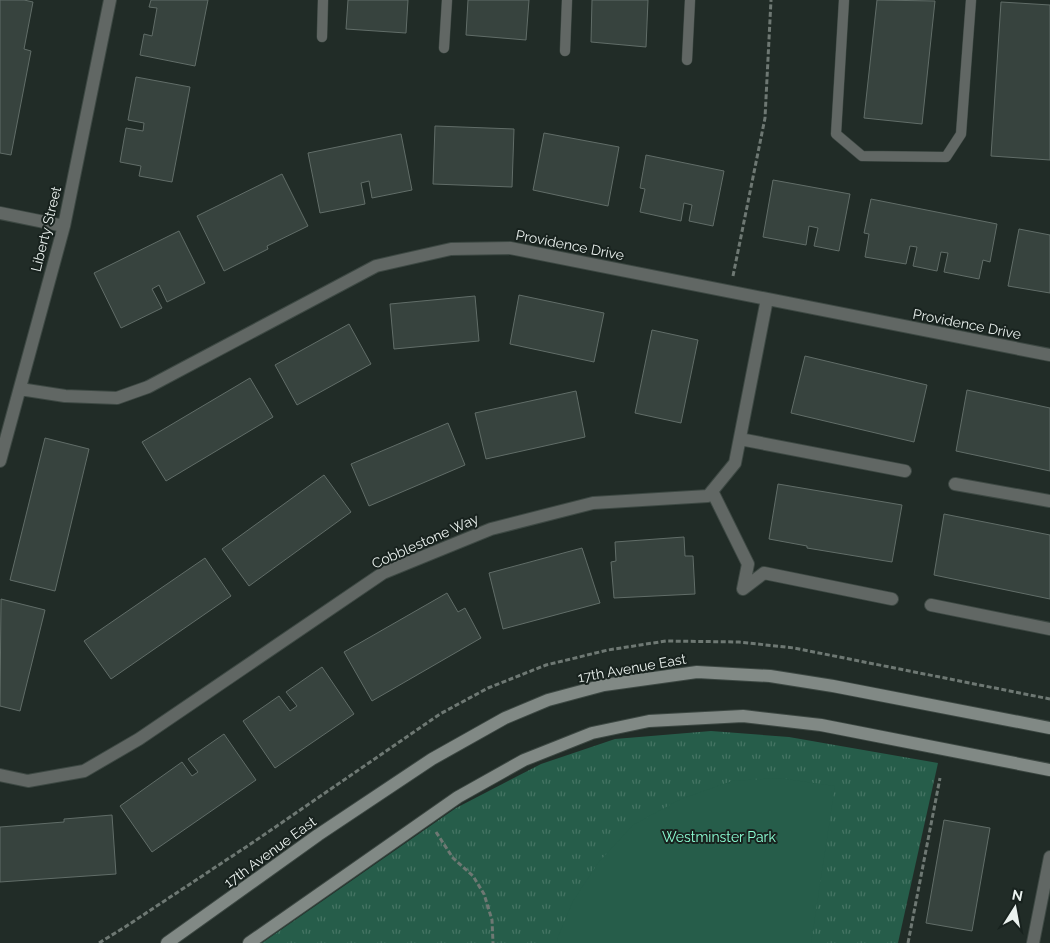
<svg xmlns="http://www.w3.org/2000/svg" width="1050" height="943" font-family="Raleway,sans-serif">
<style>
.grass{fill:url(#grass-tufts)}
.pitch{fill:#265d4a}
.building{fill:#37433e;stroke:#616d68}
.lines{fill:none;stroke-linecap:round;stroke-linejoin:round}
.lane-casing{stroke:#3d4843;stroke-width:11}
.street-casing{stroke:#3d4843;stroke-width:14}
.secondary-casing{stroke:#3d4843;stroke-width:14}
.path{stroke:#6e7873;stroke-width:3;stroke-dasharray:5 2.5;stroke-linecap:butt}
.lane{stroke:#616764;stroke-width:10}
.street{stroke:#616764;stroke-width:12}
.secondary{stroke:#818985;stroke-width:12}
.labels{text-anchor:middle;stroke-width:4;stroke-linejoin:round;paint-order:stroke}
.street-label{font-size:14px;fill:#ebf2ef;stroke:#18221e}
.park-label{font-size:14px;fill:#8dffd5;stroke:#18221e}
</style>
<defs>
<pattern id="grass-tufts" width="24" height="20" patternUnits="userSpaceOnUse" patternTransform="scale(1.25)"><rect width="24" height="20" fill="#265d4a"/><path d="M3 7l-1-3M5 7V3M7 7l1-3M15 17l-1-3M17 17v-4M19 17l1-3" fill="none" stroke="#467564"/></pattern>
</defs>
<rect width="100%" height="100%" fill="#212c27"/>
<!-- grass -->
<path class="grass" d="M711 731 789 737 938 763 898 943H262L456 808 541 764 615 739Z"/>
<!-- pitch -->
<path class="pitch" d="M779 778 835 786 811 943H557L558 937 573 901 598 863 633 825 681 799 732 781Z"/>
<!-- building -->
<path class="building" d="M0 0H24L33 2 24 49 31 51 11 155 0 153Z
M151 0H208L195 66 140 55 144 34 152 36 157 8 149 7Z
M348 0H408L406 33 346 29Z
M468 0H529L526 40 466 35Z
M592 0H648L646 47 591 42Z
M877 0 935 1 922 124 864 118Z
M1001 2 1050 5V160L991 156Z
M136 77 190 87 172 182 139 176 141 166 120 162 126 128 143 131 144 123 128 120Z
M435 126 514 129 512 187 433 184Z
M544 133 619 147 608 206 533 190Z
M401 134 412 190 372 198 369 181 361 183 365 204 320 213 308 153Z
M646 155 724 171 713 226 689 221 692 205 684 203 681 221 640 212 645 189 640 188Z
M282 174 308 226 267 246 268 249 224 271 197 216Z
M773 180 850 194 839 251 814 246 818 228 809 226 806 245 763 237Z
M871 199 997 224 990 262 983 260 979 279 944 272 948 253 941 252 937 271 913 266 917 247 910 246 906 264 865 257 869 234 864 233Z
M1019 229 1050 235V293L1008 286Z
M179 231 205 283 167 302 159 285 152 289 162 308 121 328 94 273Z
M519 295 604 313 594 362 510 344Z
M475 296 479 341 394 349 390 304Z
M349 324 371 364 297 405 275 365Z
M652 330 698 340 681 423 635 413Z
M805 356 927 385 914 442 791 413Z
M250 378 273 417 166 481 142 442Z
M967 390 1050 408V471L956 451Z
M576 391 585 437 486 459 475 413Z
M448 423 465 465 369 506 351 464Z
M45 438 89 449 55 591 10 580Z
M324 475 351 512 249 586 222 549Z
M778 484 902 505 892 562 807 548V546L769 539Z
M944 514 1050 535V599L934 575Z
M684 537 685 556H693L695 594 614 598 611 562 616 561 615 542Z
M582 548 600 603 503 629 489 573Z
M205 558 231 596 111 679 84 641Z
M447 593 458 612 465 608 481 638 372 701 344 652Z
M1 599 45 610 20 711 0 706Z
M322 667 354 714 275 768 243 721 279 696 290 711 297 706 286 692Z
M224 734 256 780 152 852 120 806 182 762 192 776 198 772 188 759Z
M112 815 116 874 0 882V827L64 822V819Z
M944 820 990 828 972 931 926 923Z"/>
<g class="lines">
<defs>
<path id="lane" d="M844 0 836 134 862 156 946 157 961 134 971 0
M322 37 323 0
M444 48 447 0
M565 51 567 0
M687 60 690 0"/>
<path id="street" d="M0 213 64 226
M20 389 65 396 117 398 148 387 376 266 451 249 510 248 1050 355
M740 439 905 471
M0 461 64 226 110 0
M955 484 1050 501
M712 491 748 564 743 589 764 573 892 599
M931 605 1050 629
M0 775 28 781 84 771 139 739 383 573 491 529 593 503 708 496 735 463 767 299
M1033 943 1050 857"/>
<path id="secondary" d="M167 943 318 835 432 759 505 718 548 700 604 685 697 672 770 676 833 686 1050 728
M249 943 458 797 524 760 592 733 649 721 743 716 821 725 1050 770"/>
</defs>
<!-- lane casing -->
<use href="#lane" class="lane-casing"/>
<!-- street casing -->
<use href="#street" class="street-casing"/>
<!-- secondary casing -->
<use href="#secondary" class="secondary-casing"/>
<!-- path -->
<path class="path" d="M733 276 765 118 771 0
M436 832 453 858 473 876 484 894 492 920 493 943
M99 943 125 927 255 841 440 714 488 688 546 665 608 650 666 641 739 642 794 648 1050 699
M908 943 940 778"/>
<!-- lane -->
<use href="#lane" class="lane"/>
<!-- street -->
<use href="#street" class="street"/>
<!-- secondary -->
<use href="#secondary" class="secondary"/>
</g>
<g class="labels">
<!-- street labels -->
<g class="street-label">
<text transform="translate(46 229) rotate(-76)" y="5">Liberty Street</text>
<text transform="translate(570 245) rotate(11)" y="5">Providence Drive</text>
<text transform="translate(967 324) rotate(11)" y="5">Providence Drive</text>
<text transform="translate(425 541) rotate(-24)" y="5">Cobblestone Way</text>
<text transform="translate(632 668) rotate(-10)" y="5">17th Avenue East</text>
<text transform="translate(270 852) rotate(-36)" y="5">17th Avenue East</text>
</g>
<!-- park labels -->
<g class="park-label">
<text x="719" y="842">Westminster Park</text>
</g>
</g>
<!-- north arrow -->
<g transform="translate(1015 908) rotate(11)" stroke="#18221e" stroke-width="4" paint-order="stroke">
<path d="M0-4L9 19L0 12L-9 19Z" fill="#ebf2ef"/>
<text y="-8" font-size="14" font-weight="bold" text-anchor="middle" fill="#ebf2ef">N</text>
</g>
</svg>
